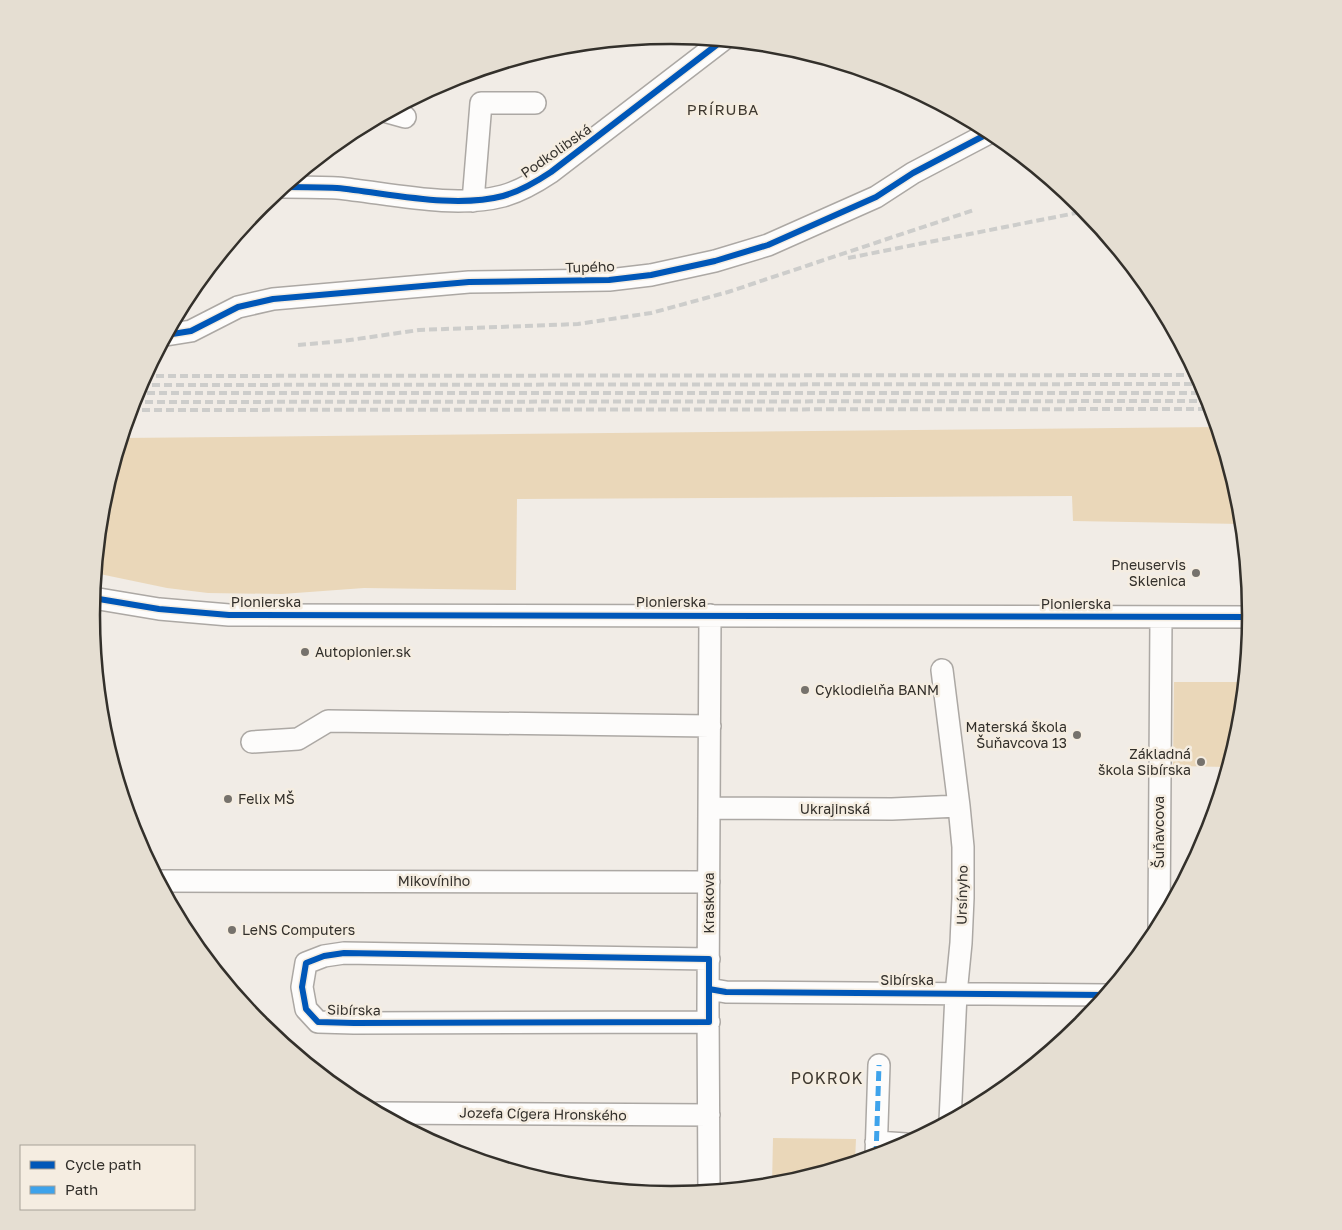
<svg xmlns="http://www.w3.org/2000/svg" width="1342" height="1230" font-family="'Golos Text',sans-serif">
<style>
.green{fill:#ead7b9}
.lines{fill:none;stroke-linecap:round;stroke-linejoin:round}
.minor-casing{stroke:#aca8a4;stroke-width:24}
.minor{stroke:#fdfcfb;stroke-width:21}
.rail{stroke:#cdcdcb;stroke-width:4;stroke-dasharray:8 4;stroke-linecap:butt}
.quiet{stroke:#3ea3eb;stroke-width:5;stroke-dasharray:10 5;stroke-linecap:butt}
.cycleway-casing{stroke:#f5ede1;stroke-width:9}
.cycleway{stroke:#0057b8;stroke-width:6}
.poi-dot{fill:#76726c;stroke:#f5ede1;stroke-width:2}
.labels{text-anchor:middle;stroke-width:5;stroke-linejoin:round;paint-order:stroke}
.street-label{font-size:14px;fill:#33302b;stroke:#f5ede1}
.poi-label{font-size:14px;fill:#33302b;stroke:#f5ede1;text-anchor:start}
.neighbourhood-label{font-size:15px;letter-spacing:1px;fill:#3f3930;stroke:#f5ede1}
.quarter-label{font-size:16px;letter-spacing:1px;fill:#3f3930;stroke:#f5ede1}
.rim{fill:none;stroke:#33302b;stroke-width:2.5}
</style>
<rect width="100%" height="100%" fill="#f1ece6"/>
<!-- green -->
<path class="green" d="M1217 427 1240 502 1242 524 1073 521 1072 496 517 499 516 590 364 588 282 594 208 593 167 588 95 573 102 502 121 438Z
M1174 682H1244L1240 728 1228 767 1173 766Z
M773 1138 856 1139 855 1162 784 1184 772 1185Z"/>
<g class="lines">
<defs>
<path id="minor" d="M387 112 405 117
M283 187C301 187 319 187 337 188 388 193 453 209 503 196 521 191 536 182 551 172L723 40
M473 201 481 103H535
M166 335 191 331 238 307 273 299 469 282 609 280 651 275 715 261 768 245 876 197 913 173 991 132
M93 598 159 609 229 615 1251 617
M942 670 959 806 963 847V898L961 943 956 994 950 1121
M252 742 298 739 328 721 710 726
M710 808 892 809 959 806
M159 881 709 882
M1159 927 1161 617
M709 989 726 992 1106 995
M709 1022 354 1023 318 1022 306 1009 302 987 306 963 324 956 344 953 709 959
M378 1113 709 1115
M876 1142 906 1144
M876 1156 879 1065
M709 1191 708 1008 710 615"/>
</defs>
<!-- minor casing -->
<use href="#minor" class="minor-casing"/>
<!-- minor -->
<use href="#minor" class="minor"/>
<!-- rail -->
<path class="rail" d="M848 258 1086 211
M298 345 343 341 419 330 578 324 651 313 728 292 974 210
M144 376 1197 375
M140 385 1202 384
M135 393H1207
M133 402 1209 401
M130 410 1212 409"/>
<!-- quiet -->
<path class="quiet" d="M876 1156 879 1065"/>
<defs>
<path id="cycleway" d="M283 187C301 187 319 187 337 188 388 193 453 209 503 196 521 191 536 182 551 172L723 40
M166 335 191 331 238 307 273 299 469 282 609 280 651 275 715 261 768 245 876 197 913 173 991 132
M93 598 159 609 229 615 1251 617
M344 953 709 959V1022L354 1023 318 1022 306 1009 302 987 306 963 324 956Z
M709 989 726 992 1106 995"/>
</defs>
<!-- cycleway casing -->
<use href="#cycleway" class="cycleway-casing"/>
<!-- cycleway -->
<use href="#cycleway" class="cycleway"/>
</g>
<!-- markers -->
<g class="poi-dot">
<circle cx="1196" cy="573" r="5"/>
<circle cx="305" cy="652" r="5"/>
<circle cx="805" cy="690" r="5"/>
<circle cx="1077" cy="735" r="5"/>
<circle cx="1201" cy="762" r="5"/>
<circle cx="228" cy="799" r="5"/>
<circle cx="232" cy="930" r="5"/>
</g>
<g class="labels">
<!-- street labels -->
<g class="street-label">
<text transform="translate(556 151) rotate(-35)" y="5">Podkolibská</text>
<text transform="translate(590 267) rotate(-2)" y="5">Tupého</text>
<text x="266" y="607">Pionierska</text>
<text x="671" y="607">Pionierska</text>
<text x="1076" y="609">Pionierska</text>
<text x="835" y="814">Ukrajinská</text>
<text transform="translate(1159 832) rotate(-90)" y="5">Šuňavcova</text>
<text x="434" y="886">Mikovíniho</text>
<text transform="translate(962 895) rotate(-89)" y="5">Ursínyho</text>
<text transform="translate(709 903) rotate(-90)" y="5">Kraskova</text>
<text x="907" y="985">Sibírska</text>
<text transform="translate(354 1010) rotate(1)" y="5">Sibírska</text>
<text transform="translate(543 1114) rotate(1)" y="5">Jozefa Cígera Hronského</text>
</g>
<!-- poi labels -->
<g class="poi-label">
<text x="1186" y="570" text-anchor="end">Pneuservis<tspan x="1186" dy="16">Sklenica</tspan></text>
<text x="315" y="657">Autopionier.sk</text>
<text x="815" y="695">Cyklodielňa BANM</text>
<text x="1067" y="732" text-anchor="end">Materská škola<tspan x="1067" dy="16">Šuňavcova 13</tspan></text>
<text x="1191" y="759" text-anchor="end">Základná<tspan x="1191" dy="16">škola Sibírska</tspan></text>
<text x="238" y="804">Felix MŠ</text>
<text x="242" y="935">LeNS Computers</text>
</g>
<!-- neighbourhood labels -->
<g class="neighbourhood-label">
<text x="723" y="115">PRÍRUBA</text>
</g>
<!-- quarter labels -->
<g class="quarter-label">
<text x="827" y="1084">POKROK</text>
</g>
</g>
<!-- crop -->
<path d="M0 0H1342V1230H0ZM100 615a571 571 0 1 1 1142 0a571 571 0 1 1-1142 0Z" fill="#e5ded2" fill-rule="evenodd"/>
<path class="rim" d="M100 615a571 571 0 1 1 1142 0a571 571 0 1 1-1142 0Z"/>
<!-- legend -->
<rect x="20" y="1145" width="175" height="65" fill="#f5ede1" stroke="#a7a198"/>
<rect x="30" y="1161" width="25" height="8" fill="#0057b8" stroke="#a7a198"/>
<text x="65" y="1170" font-size="15" fill="#33302b">Cycle path</text>
<rect x="30" y="1186" width="25" height="8" fill="#3ea3eb" stroke="#a7a198"/>
<text x="65" y="1195" font-size="15" fill="#33302b">Path</text>
</svg>
